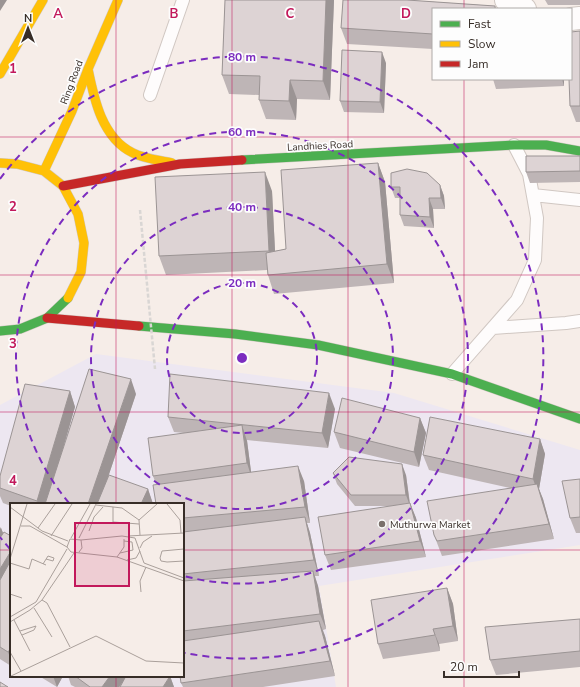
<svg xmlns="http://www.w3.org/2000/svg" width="580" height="687" font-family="'Nunito Sans',sans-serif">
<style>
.commercial{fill:#ede7f1;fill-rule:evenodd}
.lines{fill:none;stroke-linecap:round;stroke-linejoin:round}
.lane-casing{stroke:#d0c7c2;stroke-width:14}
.street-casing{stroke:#d0c7c2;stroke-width:24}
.fast-casing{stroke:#d0c7c2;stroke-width:10}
.slow-casing{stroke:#d0c7c2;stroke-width:10}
.jam-casing{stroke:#d0c7c2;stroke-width:10}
.lane{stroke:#fefcfc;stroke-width:12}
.street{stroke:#fefcfc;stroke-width:22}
.fast{stroke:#4caf50;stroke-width:9}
.slow{stroke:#ffc107;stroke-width:9}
.jam{stroke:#c62828;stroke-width:9}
.path-bridge{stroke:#d9d6d4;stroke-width:2.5;stroke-dasharray:4 2;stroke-linecap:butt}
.wall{fill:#beb5b6}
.shaded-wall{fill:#9b9494}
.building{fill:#ddd3d4;stroke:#9b9494}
.grid{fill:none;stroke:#c2185b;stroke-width:1;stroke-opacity:0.55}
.ring{fill:none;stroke:#7b2cbf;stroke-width:2;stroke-dasharray:7 5}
.poi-dot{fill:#7a706b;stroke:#fdfdfd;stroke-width:1.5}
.labels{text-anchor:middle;stroke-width:3.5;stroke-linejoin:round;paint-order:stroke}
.street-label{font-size:10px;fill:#372d27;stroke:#fdfdfd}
.poi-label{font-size:10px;fill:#372d27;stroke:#fdfdfd;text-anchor:start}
.inset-road{fill:none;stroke:#aaa09b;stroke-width:1}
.view{fill:#c2185b;fill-opacity:0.15;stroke:#c2185b;stroke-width:2}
.inset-edge{fill:none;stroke:#372d27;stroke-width:2}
.grid-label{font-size:13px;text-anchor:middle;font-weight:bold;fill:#c2185b;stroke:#fdfdfd;stroke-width:3.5;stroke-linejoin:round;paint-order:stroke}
.centre{fill:#7b2cbf;stroke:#fdfdfd;stroke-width:2}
.ring-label{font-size:12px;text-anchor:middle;font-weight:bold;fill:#7b2cbf;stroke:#fdfdfd;stroke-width:3.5;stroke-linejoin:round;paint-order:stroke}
</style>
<rect width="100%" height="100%" fill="#f6ede8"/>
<!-- commercial -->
<path class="commercial" d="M96 354 394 393 580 450V545L319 586 336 687H0V405ZM11 504H183V676H11Z"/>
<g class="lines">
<defs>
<path id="lane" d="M150 95 183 0
M533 195 580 200
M493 328 566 323 580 321
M452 374 517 300 535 260 537 218 529 174 514 145"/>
<path id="street" d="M506 0 525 9
M571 19 580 18"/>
<path id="fast" d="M242 160 514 145H546L580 151
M139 326 235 334 318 345 452 374 580 419
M0 331 20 329 47 318 68 298"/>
<path id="slow" d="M88 69C94 99 102 138 133 153 145 159 159 160 172 163
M0 74 43 0
M0 163 17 164 44 171 63 186 78 214 84 243 81 272 68 298
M44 171 72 111 88 69 118 0"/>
<path id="jam" d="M63 186 180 164 242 160
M47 318 139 326"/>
</defs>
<!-- lane casing -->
<use href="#lane" class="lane-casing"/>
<!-- street casing -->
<use href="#street" class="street-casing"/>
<!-- fast casing -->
<use href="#fast" class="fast-casing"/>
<!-- slow casing -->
<use href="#slow" class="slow-casing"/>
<!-- jam casing -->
<use href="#jam" class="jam-casing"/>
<!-- lane -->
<use href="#lane" class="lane"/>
<!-- street -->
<use href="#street" class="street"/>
<!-- fast -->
<use href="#fast" class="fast"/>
<!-- slow -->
<use href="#slow" class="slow"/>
<!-- jam -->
<use href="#jam" class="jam"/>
<!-- path-bridge -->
<path class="path-bridge" d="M140 210 155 369"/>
</g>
<!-- wall -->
<path class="wall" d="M225 0H334L330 100 297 99 296 120 266 119 259 100V95L229 94 222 75Z
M343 0H407L495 6 496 9H433V49L347 44 341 28Z
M545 0H580V5H548Z
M580 31V122H576L570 106Z
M386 63 384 113 344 112 340 101Z
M493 79H564V86L496 89Z
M580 156V182L530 183 526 172Z
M378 163 385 182 394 283 274 294 268 275 267 270 166 275 159 256 272 191 275 251 286 249Z
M440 185 444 196 445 209H433L434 228 404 226 400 215V198H395L391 187Z
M70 391 75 407 64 444 136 394 107 480 148 489 153 504H11V506L3 503 0 496V476Z
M335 409 328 448 247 440 251 472 304 481 310 523H307L310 533 319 576H315L318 586 326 629 323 630 325 636 335 676 263 687H183L181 683 183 676V504L156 484 153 476 184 433 174 432 168 417Z
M420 418 426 433 419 467 340 448 334 432Z
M540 439 545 454 539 489 543 499 554 539 442 556 434 535 510 488 429 470 423 455Z
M333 473 406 475 410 503 416 518 426 557 331 570 325 555 391 506H355L337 484Z
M580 479V533H576L570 518Z
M0 527 1 528 3 533 11 536V666L0 659Z
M447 588 453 604 458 641 439 644 440 651 383 659 378 644Z
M580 619V667L496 675 490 660Z
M39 676H63L57 687Z
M68 676H170L174 687H75L71 685Z"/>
<!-- shaded-wall -->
<path class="shaded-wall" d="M0 0H7L0 11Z
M326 0H334L330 100 323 81Z
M382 52 386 63 384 113 380 102Z
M562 79H564V86Z
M290 80 297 99 296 120 289 101Z
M378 163 385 182 394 283 387 264Z
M265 172 272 191 276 270 269 251Z
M440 185 444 196 445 209 441 198Z
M429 198 433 209 434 228 430 217Z
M131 379 136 394 99 504H88Z
M70 391 75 407 47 504H38L37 501Z
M329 393 335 409 328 448 322 433Z
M420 418 426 433 419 467 414 452Z
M242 425 247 441 252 479 247 463Z
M540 439 545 454 539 489 543 499 554 539 533 479Z
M402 464 406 475 410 506 406 495Z
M298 466 304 481 310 523 305 507Z
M148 489 153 504H141Z
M410 503 416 518 426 557 420 541Z
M305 517 310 533 319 576 314 560Z
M1 528 5 538 0 546V529Z
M11 551V568L0 586V569Z
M313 571 318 586 326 629 320 614Z
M447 588 453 604 458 641 453 626Z
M319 621 325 636 335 676 330 661Z
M433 629 439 644 440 651 435 635Z
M11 648V660L8 652Z
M53 676H63L57 687Z
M110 676H127L119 687H102Z
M170 676 174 687H163Z"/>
<!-- building -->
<path class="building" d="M225 0H326L323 81 290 80 289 101 259 100 260 76 222 75Z
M343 0H407L495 6V9H433V34L341 28Z
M580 31V106H570L569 79H571V32Z
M342 50 382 52 380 102 340 101Z
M526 156H580V171L526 172Z
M378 163 387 264 268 275 266 253 286 249 281 170Z
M407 169 427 173 440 185 441 198H429L430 217 400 215V187H391V173Z
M265 172 269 251 159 256 155 177Z
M89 369 131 379 88 504H45Z
M170 374 329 393 322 433 168 417Z
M25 384 70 391 37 501 0 488V476Z
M342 398 420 418 414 452 334 432Z
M430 417 540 439 533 479 423 455Z
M242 425 247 463 153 476 148 438Z
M349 457 402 464 406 495H351L333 473Z
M298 466 305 507 183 518V504H156L153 485Z
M109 475 148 489 141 504H97Z
M580 479V517L570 518 562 481Z
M537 484 549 524 437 541 434 535 427 501Z
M410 503 420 541 325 555 318 517Z
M305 517 314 560 183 574V532Z
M4 532 11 536V551L0 569V538Z
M11 560V648L8 652 0 647V580Z
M313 571 320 614 183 631V581Z
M447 588 453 626 433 629 435 635 378 644 371 600Z
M580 619V651L490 660 485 627Z
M319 621 330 661 181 683 180 676H183V641Z
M75 676H110L102 687H90Z
M126 676H170L163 687H120Z
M0 682 8 687H0Z"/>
<!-- grid -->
<path class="grid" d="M116 0V504M232 0V687M348 0V687M464 0V9M464 79V687M0 137H580M0 275H580M0 412H580M0 550H11M183 550H580M116 676V687"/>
<!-- distance rings -->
<g class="ring">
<circle cx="242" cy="358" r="75"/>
<circle cx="242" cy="358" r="151"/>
<path d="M69 503A226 226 0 1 1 184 576"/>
<path d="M10 549A301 301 0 0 1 0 537M0 179A301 301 0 1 1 185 653"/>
</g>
<!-- markers -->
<circle class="poi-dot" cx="382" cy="524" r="4"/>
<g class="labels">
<!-- street labels -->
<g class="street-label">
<text transform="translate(71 82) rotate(-69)" y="4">Ring Road</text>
<text transform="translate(320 145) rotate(-3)" y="4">Landhies Road</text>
</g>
<!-- poi labels -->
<g class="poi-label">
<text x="390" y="528">Muthurwa Market</text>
</g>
</g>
<!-- overview -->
<g transform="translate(10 503)">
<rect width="174" height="174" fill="#f6ede8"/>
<path class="inset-road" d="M157 1 170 17 171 30M86 2 112 5 129 17 130 32M0 4 32 28 58 38M103 4V19L129 21M129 17 147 1M11 23H20L57 44M28 25 45 1M79 28 84 14 93 4M41 33 62 1M118 33 174 30M61 35 80 1M69 35 86 1M71 37 112 33 125 35 134 60 174 75M130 45 133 39 142 33M174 46 152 48 150 55 151 58 157 59 174 58M69 49 72 45 71 37 60 36 57 44 61 49 107 54 174 78M110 50 123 47 122 39 114 38M107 54 114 44V36M0 56 17 1M117 57 126 55 130 48M0 60 19 66 22 56 36 62M33 61 38 53 44 55 43 58 36 56M131 89 130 78 136 64M0 91 12 95M32 97 37 100 60 144M24 105 42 134M0 114 26 99 57 46M4 117 20 148M0 119 20 107 32 97 64 50M10 128 26 123 24 127 12 132M0 149 11 168M1 173 86 133 136 158 174 160"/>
<path class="view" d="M65 20H119V83H65Z"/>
<rect width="174" height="174" class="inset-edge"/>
</g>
<g class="grid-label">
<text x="58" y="18">A</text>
<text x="174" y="18">B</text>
<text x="290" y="18">C</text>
<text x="406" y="18">D</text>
<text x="13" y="73">1</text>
<text x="13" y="211">2</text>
<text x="13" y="348">3</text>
<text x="13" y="485">4</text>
</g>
<circle cx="242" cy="358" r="6" class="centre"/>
<g class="ring-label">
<text x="242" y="61">80 m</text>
<text x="242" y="136">60 m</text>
<text x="242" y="211">40 m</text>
<text x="242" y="287">20 m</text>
</g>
<!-- legend -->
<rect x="432" y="8" width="140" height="72" fill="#fdfdfd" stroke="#aeaaa7"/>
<rect x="440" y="21" width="20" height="6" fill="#4caf50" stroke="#aeaaa7"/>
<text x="468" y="28" font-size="12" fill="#372d27">Fast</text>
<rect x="440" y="41" width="20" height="6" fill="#ffc107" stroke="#aeaaa7"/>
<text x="468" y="48" font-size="12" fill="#372d27">Slow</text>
<rect x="440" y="61" width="20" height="6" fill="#c62828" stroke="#aeaaa7"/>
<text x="468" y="68" font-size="12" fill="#372d27">Jam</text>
<!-- north arrow -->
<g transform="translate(28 28)" stroke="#fdfdfd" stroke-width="3" paint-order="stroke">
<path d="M0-3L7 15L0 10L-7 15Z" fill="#372d27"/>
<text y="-6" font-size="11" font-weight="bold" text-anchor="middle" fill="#372d27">N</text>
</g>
<!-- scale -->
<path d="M444 671v6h75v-6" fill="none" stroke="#372d27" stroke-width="2"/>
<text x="450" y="671" font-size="12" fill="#372d27" stroke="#fdfdfd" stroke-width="3" paint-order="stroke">20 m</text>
</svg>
